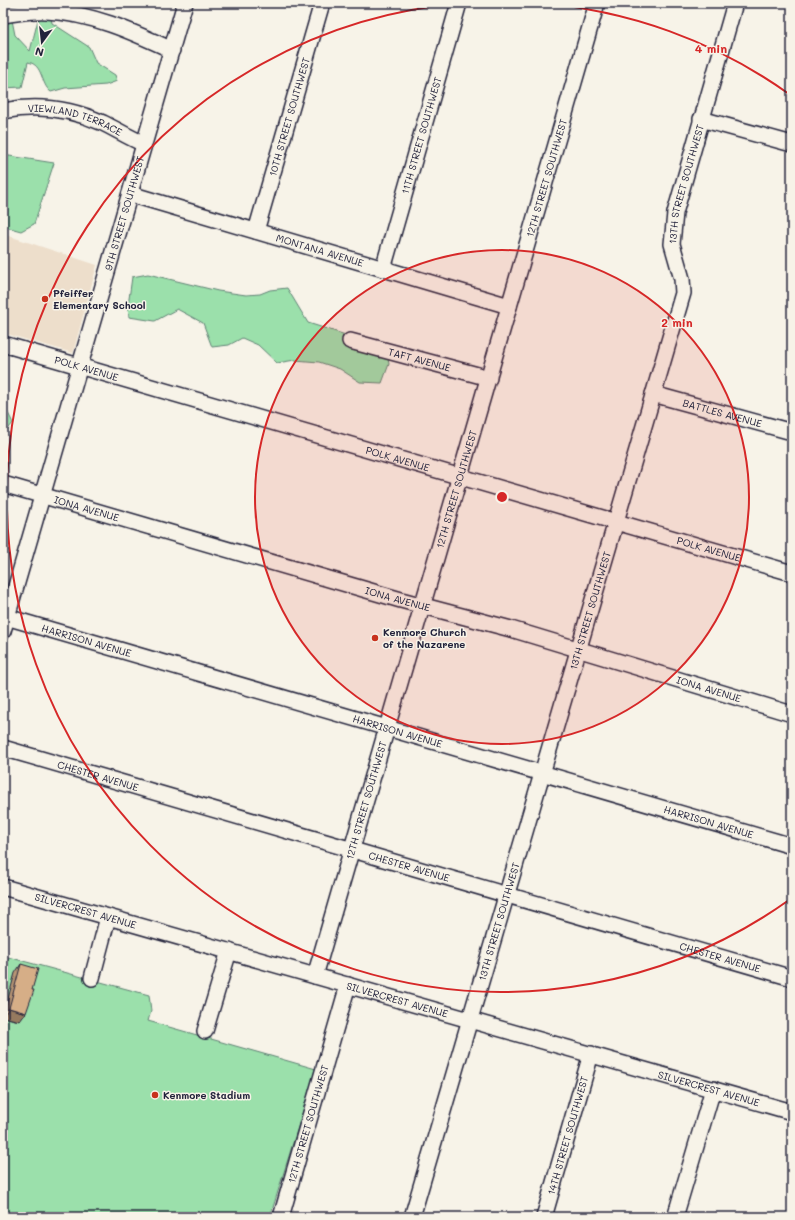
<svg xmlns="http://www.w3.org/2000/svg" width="795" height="1220" font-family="Mali,sans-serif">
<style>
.built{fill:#eddecb}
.green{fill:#9be0ab;stroke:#5e8173}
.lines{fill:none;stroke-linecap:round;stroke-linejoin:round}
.minor-casing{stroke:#22223b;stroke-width:18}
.minor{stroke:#f7f3e8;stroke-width:15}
.wall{fill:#b89674;stroke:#22223b}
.shaded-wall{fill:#967a5e;stroke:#22223b}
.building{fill:#d6ae87;stroke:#22223b}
.ring{fill:none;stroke:#d62828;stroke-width:2}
.poi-dot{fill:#c8321e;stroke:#f7f3e8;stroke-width:1.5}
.labels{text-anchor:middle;stroke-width:3;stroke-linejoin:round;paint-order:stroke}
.street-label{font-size:10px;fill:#22223b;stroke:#f7f3e8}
.poi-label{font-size:10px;font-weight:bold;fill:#22223b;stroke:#f7f3e8;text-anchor:start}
.centre{fill:#d62828;stroke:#f7f3e8;stroke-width:2}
.ring-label{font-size:12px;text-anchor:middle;font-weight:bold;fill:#d62828;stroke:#f7f3e8;stroke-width:3;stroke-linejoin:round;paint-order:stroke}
</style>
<rect width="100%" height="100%" fill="#f7f3e8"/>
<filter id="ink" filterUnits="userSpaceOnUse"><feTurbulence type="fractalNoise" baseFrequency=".025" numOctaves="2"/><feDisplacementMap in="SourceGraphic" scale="8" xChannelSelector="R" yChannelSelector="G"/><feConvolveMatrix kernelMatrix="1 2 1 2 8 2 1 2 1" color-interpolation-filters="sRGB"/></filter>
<g filter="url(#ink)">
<!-- built -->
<path class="built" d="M3 234 97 265 73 353 3 333Z"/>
<!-- green -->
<path class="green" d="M3 3H26L28 6 11 15 15 35 30 51 38 20 45 16 51 18 52 23 89 47 96 63 115 75 117 81 106 85 65 88 51 92C40 84 44 65 28 62L22 87 3 88Z
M3 155 54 163 34 224 21 231 3 226Z
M148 274 218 291 246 295 260 294 270 290 287 288 308 323 349 336 385 342 389 364 382 383 360 382 340 369 319 362 295 360 277 363 258 345 242 338 229 345 212 347 203 323 177 309 155 321 129 317 128 306 132 277Z
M3 393 5 407 13 423 5 433H3Z
M8 957 149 995 151 1011 148 1021 316 1069 270 1217H16L3 1213V984Z"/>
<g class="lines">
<defs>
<g id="minor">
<path d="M3 15C17 13 32 10 46 11 91 13 131 31 172 50"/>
<path id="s1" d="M3 111C37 104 72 109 103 123 117 130 130 138 144 144"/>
<path d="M701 119 792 144"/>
<path id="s2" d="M130 194 509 306"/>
<path id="s3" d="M256 231 322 3"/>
<path id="s4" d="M383 269 459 3"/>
<path id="s5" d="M350 341 489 378"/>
<path id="s6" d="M3 344 792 573"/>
<path id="s7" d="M653 394 792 432"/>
<path id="s8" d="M3 484 401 600 511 629 792 714"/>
<path id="s9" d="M3 616 792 846"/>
<path id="s10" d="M3 631 185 3"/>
<path id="s11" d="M3 748 792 978"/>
<path id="s12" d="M3 887 792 1112"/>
<path id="s13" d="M315 976 597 3"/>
<path d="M92 978 108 917"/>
<path d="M205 1031 229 951"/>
<path id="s14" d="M281 1217 348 985"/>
<path id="s15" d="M412 1217 683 293 682 279 672 244 675 213 735 3"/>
<path id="s16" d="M544 1217 591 1054"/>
<path d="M675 1217 713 1089"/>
</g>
</defs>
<!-- minor casing -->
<use href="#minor" class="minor-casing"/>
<!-- minor -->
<use href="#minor" class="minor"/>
</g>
<!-- wall -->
<path class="wall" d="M21 964 20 1021 3 1017 15 973Z"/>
<!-- shaded-wall -->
<path class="shaded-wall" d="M9 1008 26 1013 20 1021 3 1017Z"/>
<!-- building -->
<path class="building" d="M21 964 38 969 32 990H34L26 1013 9 1008Z"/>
</g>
<!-- distance rings -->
<circle cx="502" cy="497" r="247" fill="#d62828" fill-opacity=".12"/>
<g class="ring">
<circle cx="502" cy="497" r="247"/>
<path d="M789 900A495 495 0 1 1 467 3M537 3A495 495 0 0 1 789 94"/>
</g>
<!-- markers -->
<g class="poi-dot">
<circle cx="45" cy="299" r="4"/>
<circle cx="375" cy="638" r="4"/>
<circle cx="155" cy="1095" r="4"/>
</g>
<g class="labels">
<!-- street labels -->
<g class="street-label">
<text dy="4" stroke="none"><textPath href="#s3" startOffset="119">10TH STREET SOUTHWEST</textPath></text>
<text dy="4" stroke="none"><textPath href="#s1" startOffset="74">VIEWLAND TERRACE</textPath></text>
<text dy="4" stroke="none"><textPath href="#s4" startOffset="139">11TH STREET SOUTHWEST</textPath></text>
<text dy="4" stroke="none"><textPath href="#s13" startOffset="831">12TH STREET SOUTHWEST</textPath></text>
<text dy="4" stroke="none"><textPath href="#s15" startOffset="1075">13TH STREET SOUTHWEST</textPath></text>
<text dy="4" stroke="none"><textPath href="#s10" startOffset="435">9TH STREET SOUTHWEST</textPath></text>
<text dy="4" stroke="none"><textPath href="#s2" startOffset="198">MONTANA AVENUE</textPath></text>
<text dy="4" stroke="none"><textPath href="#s5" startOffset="72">TAFT AVENUE</textPath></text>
<text dy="4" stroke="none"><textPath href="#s6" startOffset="87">POLK AVENUE</textPath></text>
<text dy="4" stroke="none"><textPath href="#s7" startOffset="72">BATTLES AVENUE</textPath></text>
<text dy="4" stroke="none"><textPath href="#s6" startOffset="411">POLK AVENUE</textPath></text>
<text dy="4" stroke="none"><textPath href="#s13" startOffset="507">12TH STREET SOUTHWEST</textPath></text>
<text dy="4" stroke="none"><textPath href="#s8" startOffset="87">IONA AVENUE</textPath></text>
<text dy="4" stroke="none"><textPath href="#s6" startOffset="735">POLK AVENUE</textPath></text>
<text dy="4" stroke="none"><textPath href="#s8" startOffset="411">IONA AVENUE</textPath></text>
<text dy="4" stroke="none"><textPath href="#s15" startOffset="632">13TH STREET SOUTHWEST</textPath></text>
<text dy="4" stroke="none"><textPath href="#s9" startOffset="87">HARRISON AVENUE</textPath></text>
<text dy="4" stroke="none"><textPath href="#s8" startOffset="735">IONA AVENUE</textPath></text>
<text dy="4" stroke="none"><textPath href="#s9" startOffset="411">HARRISON AVENUE</textPath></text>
<text dy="4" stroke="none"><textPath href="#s11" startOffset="99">CHESTER AVENUE</textPath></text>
<text dy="4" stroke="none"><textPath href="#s13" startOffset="183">12TH STREET SOUTHWEST</textPath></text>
<text dy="4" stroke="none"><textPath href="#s9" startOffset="735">HARRISON AVENUE</textPath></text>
<text dy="4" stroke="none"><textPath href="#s11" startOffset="423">CHESTER AVENUE</textPath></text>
<text dy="4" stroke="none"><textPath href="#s12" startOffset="86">SILVERCREST AVENUE</textPath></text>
<text dy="4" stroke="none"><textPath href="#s15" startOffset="308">13TH STREET SOUTHWEST</textPath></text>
<text dy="4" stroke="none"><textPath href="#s11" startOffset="747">CHESTER AVENUE</textPath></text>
<text dy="4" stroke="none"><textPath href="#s12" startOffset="410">SILVERCREST AVENUE</textPath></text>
<text dy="4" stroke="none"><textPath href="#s12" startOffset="734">SILVERCREST AVENUE</textPath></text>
<text dy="4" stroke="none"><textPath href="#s14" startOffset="97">12TH STREET SOUTHWEST</textPath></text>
<text dy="4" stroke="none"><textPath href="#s16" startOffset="85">14TH STREET SOUTHWEST</textPath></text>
</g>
<!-- poi labels -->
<g class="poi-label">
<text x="53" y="297">Pfeiffer<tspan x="53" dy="12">Elementary School</tspan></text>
<text x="383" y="636">Kenmore Church<tspan x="383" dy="12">of the Nazarene</tspan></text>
<text x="163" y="1099">Kenmore Stadium</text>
</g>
</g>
<circle cx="502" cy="497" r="6" class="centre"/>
<g class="ring-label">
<text x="711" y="53">4 min</text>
<text x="677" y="327">2 min</text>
</g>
<!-- margin -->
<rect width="795" height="1220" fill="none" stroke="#f7f3e8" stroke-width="16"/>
<rect x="8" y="8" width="779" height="1204" fill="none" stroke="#22223b" stroke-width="1.5" filter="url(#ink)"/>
<!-- north arrow -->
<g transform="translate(42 42) rotate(195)" stroke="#f7f3e8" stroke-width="3" paint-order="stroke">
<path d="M0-3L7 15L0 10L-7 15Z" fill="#22223b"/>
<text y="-6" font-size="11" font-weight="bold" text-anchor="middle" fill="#22223b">N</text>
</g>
</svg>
